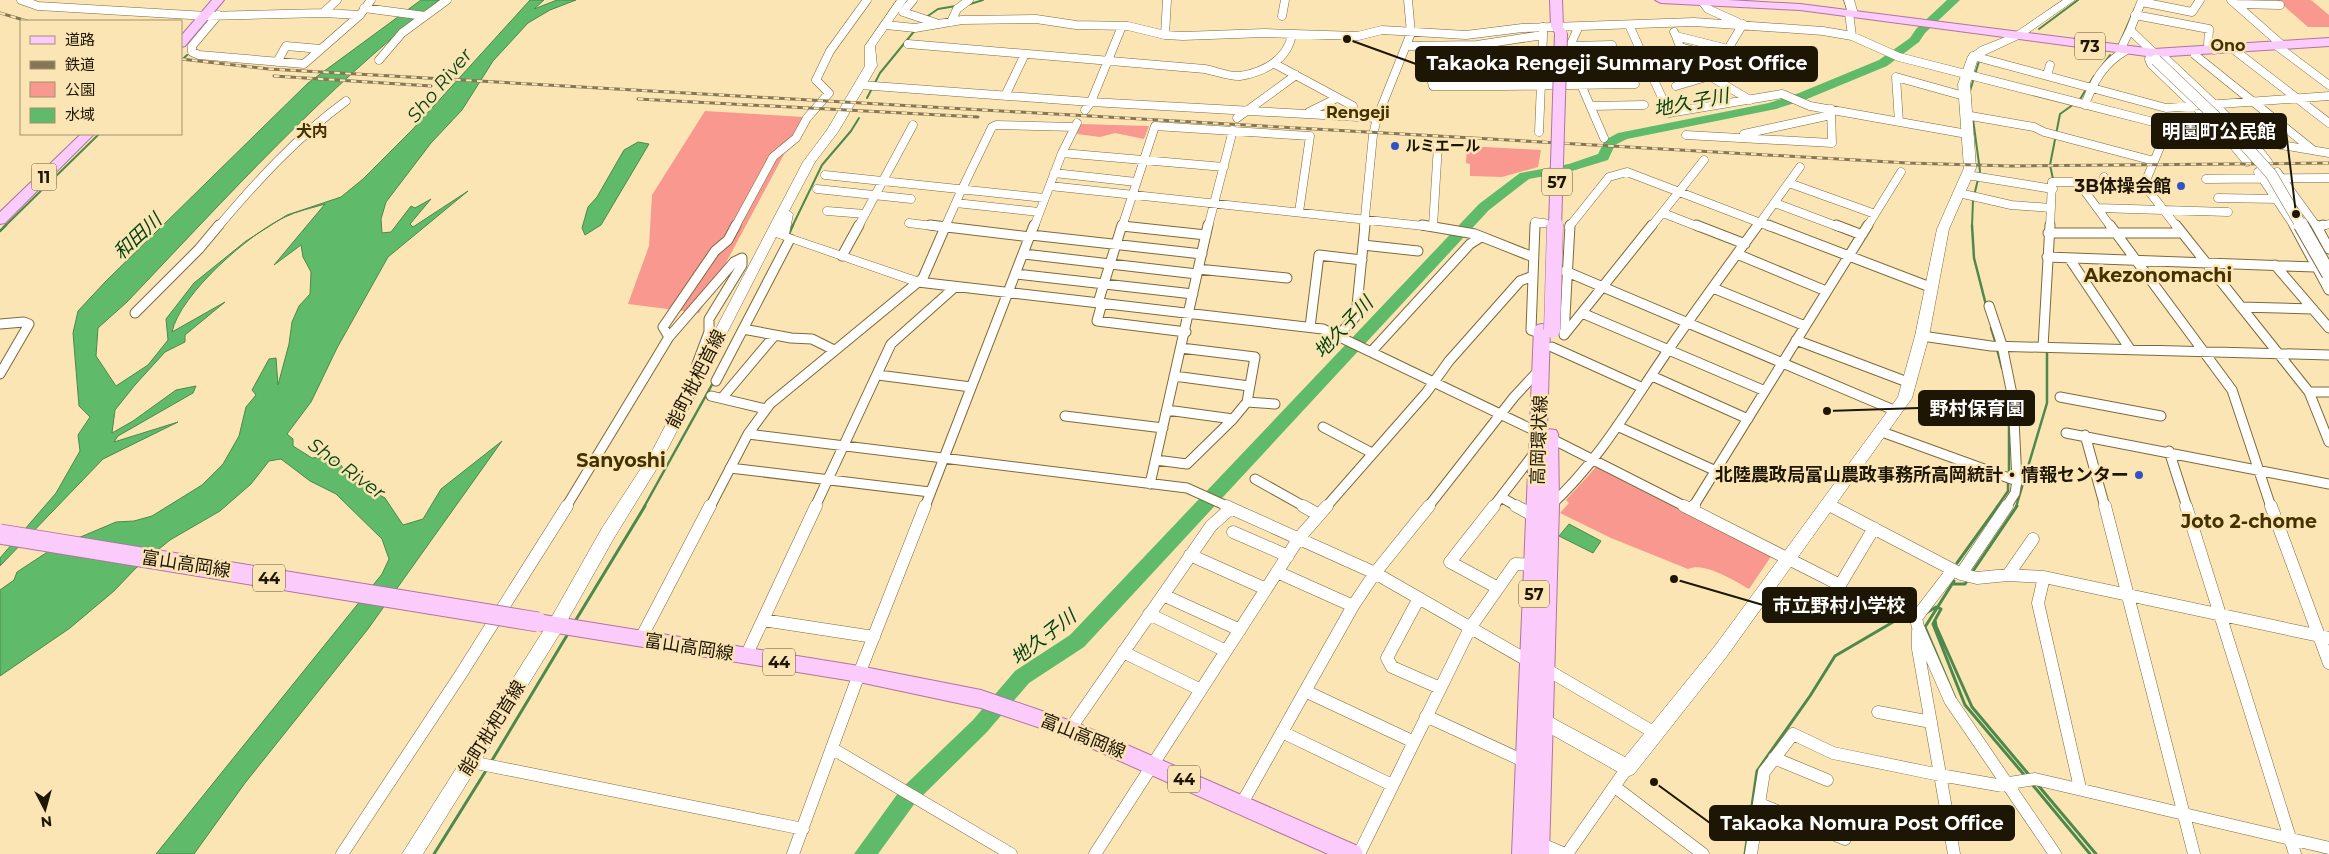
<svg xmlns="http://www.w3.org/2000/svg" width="2329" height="854" font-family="Montserrat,'Noto Sans JP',sans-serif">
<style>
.green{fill:#f8988e}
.water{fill:#5fba6a;stroke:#4c894b}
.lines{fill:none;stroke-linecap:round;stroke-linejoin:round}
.stream-far2{stroke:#4c894b;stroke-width:2}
.stream-far1{stroke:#4c894b;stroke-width:2.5}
.stream{stroke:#4c894b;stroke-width:3}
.river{fill:#5fba6a;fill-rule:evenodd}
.street-far2-casing{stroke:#7d6a3c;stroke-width:9}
.street-far1-casing{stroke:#7d6a3c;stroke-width:11}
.street-casing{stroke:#7d6a3c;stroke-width:13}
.secondary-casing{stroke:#7d6a3c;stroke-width:1}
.primary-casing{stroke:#ac75a3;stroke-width:2}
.street-far2{stroke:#fff;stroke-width:8}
.street-far1{stroke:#fff;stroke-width:9}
.street{stroke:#fff;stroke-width:12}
.secondary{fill:#fff;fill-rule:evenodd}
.primary{fill:#fbcbfb;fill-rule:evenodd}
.rail-casing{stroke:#857656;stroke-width:3}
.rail{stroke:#fce5b4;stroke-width:2;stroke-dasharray:5.5;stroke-linecap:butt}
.secondary-bridge-far1-casing{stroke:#7d6a3c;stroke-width:12;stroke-linecap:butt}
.secondary-bridge-casing{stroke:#7d6a3c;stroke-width:16;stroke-linecap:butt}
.primary-bridge-far2-casing{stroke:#ac75a3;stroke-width:14;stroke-linecap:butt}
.primary-bridge-far1-casing{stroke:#ac75a3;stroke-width:17;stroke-linecap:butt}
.primary-bridge-casing{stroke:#ac75a3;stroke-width:21;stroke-linecap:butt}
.secondary-bridge-far1{stroke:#fff;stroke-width:11}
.secondary-bridge{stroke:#fff;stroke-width:14}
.primary-bridge-far2{stroke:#fbcbfb;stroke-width:12}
.primary-bridge-far1{stroke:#fbcbfb;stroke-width:16}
.primary-bridge{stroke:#fbcbfb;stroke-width:19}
.poi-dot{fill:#3054c4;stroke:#fce5b4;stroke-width:2}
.labels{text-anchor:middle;stroke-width:5;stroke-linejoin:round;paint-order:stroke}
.far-poi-label{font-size:15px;font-weight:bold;fill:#1e1604;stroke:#fce5b4;text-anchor:start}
.far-neighbourhood-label{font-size:16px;font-weight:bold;fill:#443100;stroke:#fce5b4}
.shield{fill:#fce5b4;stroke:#615439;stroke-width:1}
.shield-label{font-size:16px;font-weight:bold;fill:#1e1604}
.poi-label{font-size:18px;font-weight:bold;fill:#1e1604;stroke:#fce5b4;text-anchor:end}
.street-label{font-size:18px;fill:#1e1604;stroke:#fce5b4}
.water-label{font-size:19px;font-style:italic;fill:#004410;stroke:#fce5b4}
.neighbourhood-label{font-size:19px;font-weight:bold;fill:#443100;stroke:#fce5b4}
.leader{fill:none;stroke:#1e1604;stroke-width:2}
.callout-dot{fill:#1e1604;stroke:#fce5b4;stroke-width:2}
.callout{fill:#1e1604;stroke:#1e1604;stroke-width:2}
.callout-label{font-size:19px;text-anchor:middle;font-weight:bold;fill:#fff}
</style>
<rect width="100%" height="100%" fill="#fce5b4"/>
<!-- green -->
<path class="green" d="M2277 0H2311L2329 15V27H2308Z
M705 111 804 117 699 313 628 304 649 246 652 195Z
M1080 124 1149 126 1144 139 1115 133 1100 137 1077 134Z
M1467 146 1541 150 1538 167 1502 177 1470 176V164L1466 163Z
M1596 467 1772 555 1749 589C1735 581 1704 561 1688 569L1611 538 1560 513 1569 503 1566 500Z"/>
<!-- water -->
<path class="water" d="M421 0H439C324 89 227 197 127 302L98 328 96 356 116 386 148 365 168 340 166 319 194 283 246 241 287 215 341 197 363 179 412 130 530 0H544L534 9 557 0H576L550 10 528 23 493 61 462 110 431 143 386 202 381 219 382 233 391 232 411 206 415 208 431 199 410 224 413 227 468 191 388 257 337 348 311 402 287 434 293 439V446L312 458 335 456 350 479 385 498 403 525 423 519 441 489 502 441 368 629 245 783 194 854H156L382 574 389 559 382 539 336 494 310 481 281 459 269 461 251 484 220 511 170 540 136 568 114 591 70 628 0 676V590L14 580 17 572 52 549 116 522 134 521 152 516 202 485 223 464 239 436 246 407 256 395 252 390 269 359 276 358 278 385 289 344 292 322 299 306 310 294 311 272 303 257 301 245 274 265 325 204C312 208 297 211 285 217 250 233 180 294 172 332L225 302 185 335V342L165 352 135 385 115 410 112 433 133 421 176 390 196 386 193 393 118 436 114 442 178 422 103 459 0 566V558L56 493 80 451 78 435 90 417 79 406 73 333 78 311 105 282 308 83Z
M638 142 649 144 601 225 585 235 582 228 588 207 597 197 624 150Z
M1569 524 1601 541 1593 553 1559 536Z"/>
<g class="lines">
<!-- stream-far2 -->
<path class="stream-far2" d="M967 5 983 0
M925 18 938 9 956 6
M2039 29 2078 0
M2119 45 2135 8
M181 61 187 55
M2102 66 2110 55
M1970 91 1980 58
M867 98 880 73 916 29
M2079 101 2094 76
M2053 179 2050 165 2060 114 2074 104
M4 227 99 134
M792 227 822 165 851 131 859 118
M1972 227 1973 200 1980 171 1973 119"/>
<!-- stream-far1 -->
<path class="stream-far1" d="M1972 225 1974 258 1986 305
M0 231 6 225
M788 236 793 225
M1991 328 1996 344
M1997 349 2002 368
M2009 405V475
M644 507 714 381
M1997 507 2008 491V480
M2016 507 2047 403V350"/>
<!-- stream -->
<path class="stream" d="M1957 563 1998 506
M1971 574 2017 506
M1954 581 1925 627 1955 698
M1952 584H1965L1967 581
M1937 607 1941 609 1935 620 1936 626 1972 707 2030 776
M1926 613 1936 607
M1935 620 1933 624 1965 705 2026 777
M574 623 645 506
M491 762 569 632
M2031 783 2090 854
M2037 784 2096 854
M434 854 487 769
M1745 854 1757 771 1810 696 1835 656 1905 615"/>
<!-- river -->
<path class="river" d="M1947 0H1960L1925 33 1919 42 1887 66 1807 99 1776 109 1627 139 1615 145 1608 160 1572 171 1529 179 1489 210 1084 647 1029 683 987 732 915 803 878 854H854L901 789 973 720 1015 671 1070 635 1479 204 1520 173 1569 164 1598 154 1605 140 1618 133 1769 103 1799 93 1879 60 1910 38 1916 29Z"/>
<defs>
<path id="street-far2" d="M21 0 38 6 207 16 323 13 360 15
M913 0 903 12 936 23
M2142 0 2130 30 2154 53 2165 58 2214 104 2250 139 2268 162
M2231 0 2282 45
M1702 1 1708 9 1737 22
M2142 2 2192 12 2200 0
M2236 4 2280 5
M364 8 425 16
M323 13 337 0
M1849 13 1852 36
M218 15 192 46V52L199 55 304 64 360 15 371 0
M2135 15 2209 29 2208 45 2214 50
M1282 16 1285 0
M951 22 957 9 969 0
M886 25 915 28 962 20 1036 19 1076 25 1128 26 1165 35 1183 36 1264 33 1358 36 1382 30 1466 35 1522 28 1694 22 1823 31 1852 36 1899 57 2169 126 2329 153
M1629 25 1669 113 1782 94 1810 106 1967 134
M1578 28 1570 46V59L1604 138
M1674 32 1676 36 1728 49 1743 24
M1165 35 1167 0
M1676 36 1680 47 1724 59 1703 78 1676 86
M908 44 1205 69C1215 71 1230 77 1240 76 1265 72 1288 59 1292 34
M2123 44 2130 30
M1406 46 1477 45 1543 35V27
M1570 46 1612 45
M2277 46 2329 85
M2233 49 2329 123
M2154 53 2149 59 2151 64 2225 135 2247 162
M2195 55 2313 150
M1973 56 2166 108 2329 96
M1676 59 1687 58 1680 47
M379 60 402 33 447 0
M277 62 286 46 321 49
M1275 64 1353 106V115
M1499 64H1542
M1428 67H1496L1503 86H1433Z
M1572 67 1617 66
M1765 70 1724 59 1728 49 1770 60
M1708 75 1750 100
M2047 75 2050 65
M860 85 1091 102 1377 118
M1503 86 1635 84
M1005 96 1025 54
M2085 105C2093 82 2104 63 2125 51
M1591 106 1644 105
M1085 110 1091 102 1122 26
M1309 112 1337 98
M1965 115 2034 127 2044 132 2154 161
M1237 118 1296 75
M1899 122 1896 77 1964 96
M2169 126 2144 185 2177 227
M1539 132 1543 35
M1744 134 1831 115
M1686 135 1832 143 1831 109
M1062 153 1224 167
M2258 172 2295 227
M2277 172 2317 227
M1054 173 1136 182
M825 175 1044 198
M1967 175 2053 189
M2104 177 2109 184 2144 185
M2206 179 2329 178
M1789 183 1875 214
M1050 186 1433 227
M817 189 911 199
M962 189 992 127 996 125 1074 127
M1959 193 2011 205 2051 208
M2218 198 2278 199
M956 203 1039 212
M1775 203 1839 227
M2098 208 2228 212
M827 211 865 214
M1663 213 1699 227
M909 223 941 227
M1122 226 1128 227
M1433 226 1438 145
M218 227C256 182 298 136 346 101
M735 227 773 157 796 138 807 118 829 93 816 80 830 51 867 0
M858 227 913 125
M945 227 961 191
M1034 227 1062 153 1077 123
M1122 227 1155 126 1310 136 1299 212
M1208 227 1233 130
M1364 227 1373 135 1377 118 1411 33 1408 0
M1535 227V222L1559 225
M1569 227 1609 177 1627 172 1771 227
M1651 227 1704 160
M1757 227 1800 167
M1867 227 1901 172
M2050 227 2052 182H2078L2111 227
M2318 227 2329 224"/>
<path id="street-far1" d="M930 225 1030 237
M1422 225 1475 234 1533 257
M1535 225 1531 330 1542 334
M1696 225 1745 244
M1768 225 1930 287
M1836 225 1862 235
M2110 225 2232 390 2271 507
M2176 225 2309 392 2329 442
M2294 225 2329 290
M2316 225 2329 249
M1122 226 1206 235
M2317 227 2323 225
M2048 233H2182
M1031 235 1202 254
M1363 245 1418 251
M1024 254 1197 274
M1737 254 1826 291
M842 256 859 225
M2047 257 2315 267
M2069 258 2130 349
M2275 265 2329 328
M1198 269 1287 278
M1565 271 1896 411
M1016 274 1193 294
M918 282 1323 329 1550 438 1686 507
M1713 288 1805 326
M1098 303 1122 225
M1102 303 1097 321 1186 332
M1989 306 2002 345 2013 399 2017 481 2015 493 2006 507
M2241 307 2313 309
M135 313 199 249 219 225
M1582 313 1765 391
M0 324 24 322 29 324 0 374
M1310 327 1319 255 1362 260
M743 329 791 338 812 339 834 350
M1564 335 1570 225
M1564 335 1652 225
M1338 336 1356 316 1365 225
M1922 336 1991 346 2329 355
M669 337 663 327 715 251 728 240 736 225
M1796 340 1910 383
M1552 347 1643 388
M2043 347 2050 225
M1371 352 1470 244 1481 237
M878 375 971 387
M1174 376 1249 386
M1652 376 1748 419
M716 381 790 239
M2309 392H2329
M711 396 766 409
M2060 397 2161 416
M722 398 775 335
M1247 402 1275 404
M1167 410 1233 419
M1065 416 1163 428
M1617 426 1716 471
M1323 427 1372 453
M1882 432 2017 481
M2066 433 2329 484
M748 434 1187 488 1229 507
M2085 435 2105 507
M2169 451 2187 507
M1156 460 1187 464 1233 419 1247 402 1255 357 1181 348
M730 468 930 492
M1255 479 1305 507
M1150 484 1208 225
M1501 497 1518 507
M1828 504 1834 507
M1550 506C1600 460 1631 404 1669 349 1698 307 1728 266 1758 225
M566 507 669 337 734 262 742 258V265L709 319V332L697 364 702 367
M710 507 748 434 770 404 923 278 946 225
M815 507 891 344 955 287
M925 507 1034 225
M1326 507 1426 393 1449 361 1520 281 1533 276
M1428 507 1514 397 1540 369
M1493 507 1536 451
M1693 507 1868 225"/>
<path id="street" d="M1226 506 1375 573 1530 662
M1303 506 1319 515
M1494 506 1450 562 1498 588
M1516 506 1536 517
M1684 506 1840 585 1874 528
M1831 506 1961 574 1977 578 2008 575 2044 577 2329 638
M2105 506 2194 854
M2186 506 2295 854
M2271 506 2329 663
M1692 509 1694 506
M1233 532 1288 556
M1190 555 1266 589
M1953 570 1916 618 1918 627 1950 700 2055 854
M1277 572 1353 606 1375 573 1429 506
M1961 574 2007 506
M2008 575 2033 539
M2044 577 2038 603 2080 788
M1163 595 1240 630
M1419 598 1387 658 1392 667 1440 688
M1353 606 1282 732 1392 785
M1149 614 1226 651
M763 620 874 637
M1918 631V649L1954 854
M640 640 710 506
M1123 652 1201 690
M746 656 816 506
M1544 668 1655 733
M1305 691 1414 742
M1878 712 1931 722
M1426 716 1526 762
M1070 729 1211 526 1230 509
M833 749 1011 854
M1774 758 1827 780
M471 762 803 829
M1615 787 1703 854
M1760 804 1845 839
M1241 805 1282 732
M1539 843 1565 854
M342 854 461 674 567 506
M793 854 859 674 925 506
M1095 854 1299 538 1327 506
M1359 854 1470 628 1515 564 1535 565
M1567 854 1627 768
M1751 854 1764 772 1793 734 1833 753 1940 775 1997 785 2035 779 2329 848"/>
<path id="secondary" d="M897 0H907L875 46 877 66 838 132 815 162 789 211 793 214 789 234 923 279 925 282 923 285H913L776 237 662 460 614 538 562 630 423 854H402L550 620 602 528 651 453 803 162 827 130 865 66V46Z
M1844 0H1854L1858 14 1857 16H1849Z
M2063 0H2075L2021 38 1978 58 1970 84 1976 168 1949 229 1929 336 1912 398 1727 656 1634 774 1627 777 1540 728 1529 726 1526 720 1529 714 1542 712 1625 757 1715 646 1898 397 1915 336 1937 229 1964 168 1958 84 1968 56 1980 47 2013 34Z"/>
<path id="primary" d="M212 0H224L185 46 181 47V36Z
M1550 0H1562L1563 27 1567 34 1565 36H1557L1551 27Z
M1655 0H1728L1800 4 2154 49 2329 38V46L2154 57 1800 10 1661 3Z
M81 134H94L5 223 0 224V212Z
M1542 324 1547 325 1550 329 1547 429 1556 430 1558 434 1559 506 1549 854H1512L1534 329 1537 325Z
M538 614 859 666 981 690 1077 723 1360 847 1363 854H1328L1064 736 981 708 859 682 538 630 531 627 529 622 531 617Z"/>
</defs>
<!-- street-far2 casing -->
<use href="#street-far2" class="street-far2-casing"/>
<!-- street-far1 casing -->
<use href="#street-far1" class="street-far1-casing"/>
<!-- street casing -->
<use href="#street" class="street-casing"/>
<!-- secondary casing -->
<use href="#secondary" class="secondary-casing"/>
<!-- primary casing -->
<use href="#primary" class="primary-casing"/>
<!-- street-far2 -->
<use href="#street-far2" class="street-far2"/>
<!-- street-far1 -->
<use href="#street-far1" class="street-far1"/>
<!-- street -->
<use href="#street" class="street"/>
<!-- secondary -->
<use href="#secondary" class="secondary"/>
<!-- primary -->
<use href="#primary" class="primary"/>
<defs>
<path id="rail" d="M0 13 27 21
M181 59 269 69 1908 163 2011 166 2329 163
M274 76 431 86
M638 99 978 117"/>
</defs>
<!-- rail casing -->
<use href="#rail" class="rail-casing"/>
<!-- rail -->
<use href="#rail" class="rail"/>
<defs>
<path id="secondary-bridge-far1" d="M2156 60 2241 141 2271 174 2302 227"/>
<path id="secondary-bridge" d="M2301 225 2329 274"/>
<path id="primary-bridge-far2" d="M1555 227 1561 34"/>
<path id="primary-bridge-far1" d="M1552 330 1555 225"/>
<path id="primary-bridge" d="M0 534 538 622"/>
</defs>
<!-- secondary-bridge-far1 casing -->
<use href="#secondary-bridge-far1" class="secondary-bridge-far1-casing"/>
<!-- secondary-bridge casing -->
<use href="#secondary-bridge" class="secondary-bridge-casing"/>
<!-- primary-bridge-far2 casing -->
<use href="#primary-bridge-far2" class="primary-bridge-far2-casing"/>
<!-- primary-bridge-far1 casing -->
<use href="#primary-bridge-far1" class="primary-bridge-far1-casing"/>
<!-- primary-bridge casing -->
<use href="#primary-bridge" class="primary-bridge-casing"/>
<!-- secondary-bridge-far1 -->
<use href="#secondary-bridge-far1" class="secondary-bridge-far1"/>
<!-- secondary-bridge -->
<use href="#secondary-bridge" class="secondary-bridge"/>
<!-- primary-bridge-far2 -->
<use href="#primary-bridge-far2" class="primary-bridge-far2"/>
<!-- primary-bridge-far1 -->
<use href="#primary-bridge-far1" class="primary-bridge-far1"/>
<!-- primary-bridge -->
<use href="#primary-bridge" class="primary-bridge"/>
</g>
<!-- markers -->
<g class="poi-dot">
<circle cx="1395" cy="146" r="5"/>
<circle cx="2181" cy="186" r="5"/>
<circle cx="2139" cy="475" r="5"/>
</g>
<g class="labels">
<!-- far-poi labels -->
<g class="far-poi-label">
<text x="1405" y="151">ルミエール</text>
</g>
<!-- far-neighbourhood labels -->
<g class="far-neighbourhood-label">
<text x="2228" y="51">Ono</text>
<text x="1358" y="118">Rengeji</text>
<text x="312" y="137">犬内</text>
</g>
<!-- shield labels -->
<g class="shield">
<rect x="2075" y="32.5" width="30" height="27" rx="4"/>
<rect x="31.5" y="163.5" width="25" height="27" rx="4"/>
<rect x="1542" y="168.5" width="30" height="27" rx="4"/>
<rect x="253" y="564.5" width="32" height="27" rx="4"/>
<rect x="1519" y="580.5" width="30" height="27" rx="4"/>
<rect x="763" y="648.5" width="32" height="27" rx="4"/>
<rect x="1168" y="765.5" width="32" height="27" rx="4"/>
</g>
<g class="shield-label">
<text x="2090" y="52">73</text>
<text x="44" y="183">11</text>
<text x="1557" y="188">57</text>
<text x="269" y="584">44</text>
<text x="1534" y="600">57</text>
<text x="779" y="668">44</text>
<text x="1184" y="785">44</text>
</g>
<!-- poi labels -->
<g class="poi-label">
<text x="2171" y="192">3B体操会館</text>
<text x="2129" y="481">北陸農政局富山農政事務所高岡統計・情報センター</text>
</g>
<!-- street labels -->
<g class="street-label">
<text transform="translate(696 379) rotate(-63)" y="6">能町枇杷首線</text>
<text transform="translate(1539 440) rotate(-88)" y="6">高岡環状線</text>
<text transform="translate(186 564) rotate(9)" y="6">富山高岡線</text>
<text transform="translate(689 647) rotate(9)" y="6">富山高岡線</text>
<text transform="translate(492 728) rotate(-58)" y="6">能町枇杷首線</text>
<text transform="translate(1083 736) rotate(22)" y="6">富山高岡線</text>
</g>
<!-- water labels -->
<g class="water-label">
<text transform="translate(439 85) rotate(-50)" y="7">Sho River</text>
<text transform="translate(1691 102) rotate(-11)" y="7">地久子川</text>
<text transform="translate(137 236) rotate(-43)" y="7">和田川</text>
<text transform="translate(1343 327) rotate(-47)" y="7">地久子川</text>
<text transform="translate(347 468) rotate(36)" y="7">Sho River</text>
<text transform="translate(1043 637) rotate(-38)" y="7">地久子川</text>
</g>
<!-- neighbourhood labels -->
<g class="neighbourhood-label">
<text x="2158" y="282">Akezonomachi</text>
<text x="621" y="467">Sanyoshi</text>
<text x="2249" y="528">Joto 2-chome</text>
</g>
</g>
<!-- callouts -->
<path class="leader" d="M1347 39L1416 64M2296 214L2286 131M1827 411L1919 408M1674 579L1763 605M1654 782L1710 823"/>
<g class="callout-dot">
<circle cx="1347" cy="39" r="5"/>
<circle cx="2296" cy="214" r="5"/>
<circle cx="1827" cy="411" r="5"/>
<circle cx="1674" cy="579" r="5"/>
<circle cx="1654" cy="782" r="5"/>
</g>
<g class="callout">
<rect x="1416" y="47" width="401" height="34" rx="5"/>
<rect x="2152" y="114" width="134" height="34" rx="5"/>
<rect x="1919" y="391" width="115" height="34" rx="5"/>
<rect x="1763" y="588" width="153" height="34" rx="5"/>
<rect x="1710" y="806" width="304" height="34" rx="5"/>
</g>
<g class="callout-label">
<text x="1617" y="70">Takaoka Rengeji Summary Post Office</text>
<text x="2219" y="138">明園町公民館</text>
<text x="1977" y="415">野村保育園</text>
<text x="1839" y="612">市立野村小学校</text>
<text x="1862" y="830">Takaoka Nomura Post Office</text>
</g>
<!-- legend -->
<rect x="20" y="20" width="162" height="115" fill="#fce5b4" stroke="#a3926e"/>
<rect x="30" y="36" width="25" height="8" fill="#fbcbfb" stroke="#a3926e"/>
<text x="65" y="45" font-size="15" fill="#1e1604">道路</text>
<rect x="30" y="61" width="25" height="8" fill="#857656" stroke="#a3926e"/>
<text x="65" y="70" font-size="15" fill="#1e1604">鉄道</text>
<rect x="30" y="82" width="25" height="15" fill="#f8988e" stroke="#a3926e"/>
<text x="65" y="95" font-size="15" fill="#1e1604">公園</text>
<rect x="30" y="108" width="25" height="15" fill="#5fba6a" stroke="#a3926e"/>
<text x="65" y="120" font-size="15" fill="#1e1604">水域</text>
<!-- north arrow -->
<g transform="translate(45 809) rotate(174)" stroke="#fce5b4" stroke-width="4" paint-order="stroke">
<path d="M0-4L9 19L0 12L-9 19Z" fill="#1e1604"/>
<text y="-8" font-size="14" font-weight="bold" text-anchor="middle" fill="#1e1604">N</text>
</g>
</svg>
